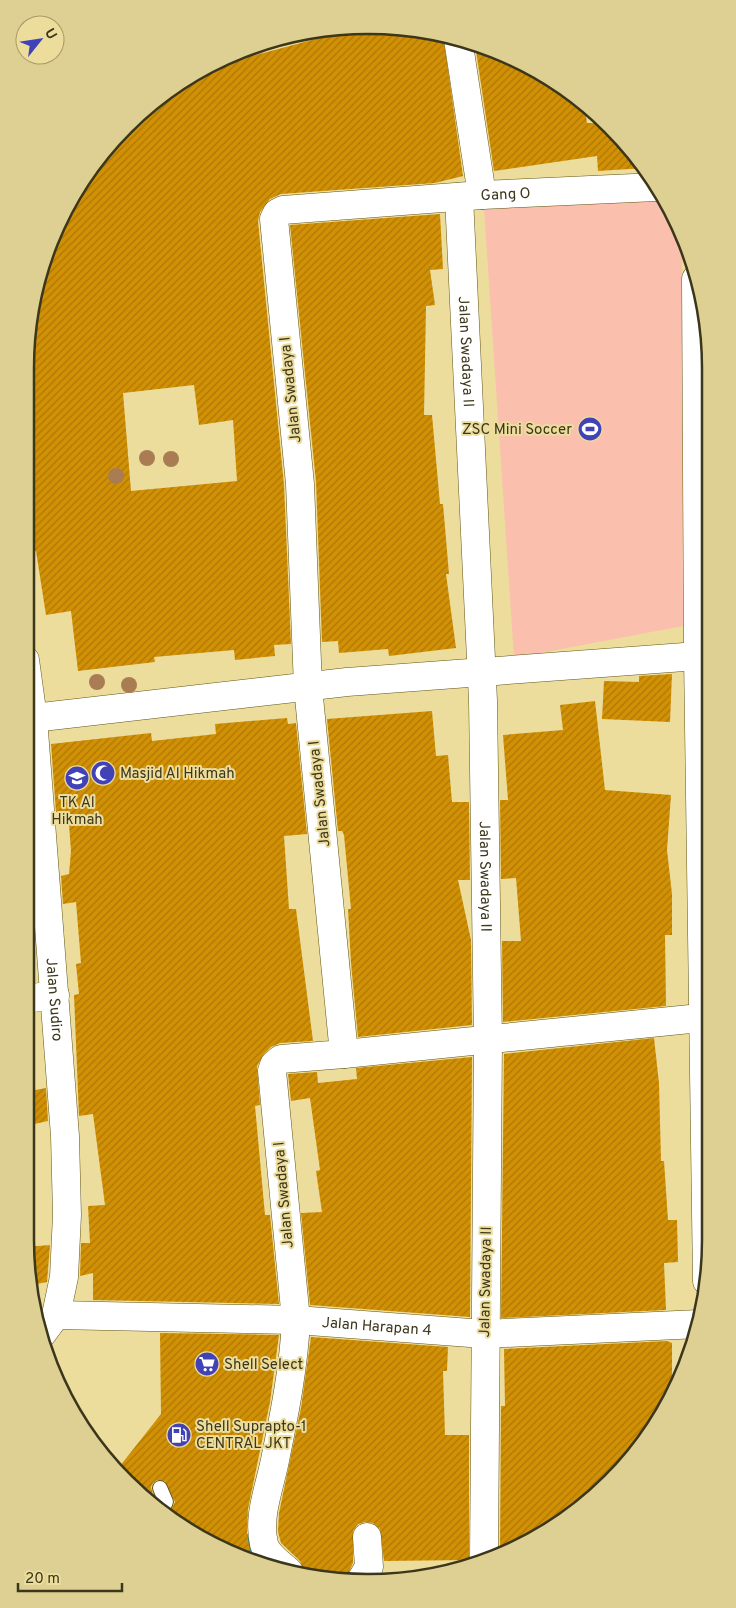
<svg xmlns="http://www.w3.org/2000/svg" width="736" height="1608" font-family="Overpass,sans-serif">
<style>
.green{fill:#fbbfad}
.lines{fill:none;stroke-linecap:round;stroke-linejoin:round}
.stream{stroke:#38929f;stroke-width:10}
.building{fill:url(#building-hatch);fill-rule:evenodd}
.lane-casing{stroke:#635513;stroke-width:16}
.street-casing{stroke:#635513;stroke-width:29}
.lane{stroke:#fff;stroke-width:14}
.street{stroke:#fff;stroke-width:28}
.tree{fill:#a97c53}
.labels{text-anchor:middle;stroke-width:4;stroke-linejoin:round;paint-order:stroke}
.street-label{font-size:15px;fill:#3c361b;stroke:#ecdd9d}
.poi-label{font-size:15px;fill:#3c361b;stroke:#ecdd9d;text-anchor:start}
.rim{fill:none;stroke:#3c361b;stroke-width:2.5}
</style>
<defs>
<pattern id="building-hatch" width="6" height="6" patternUnits="userSpaceOnUse" patternTransform="scale(1.25)"><rect width="6" height="6" fill="#d29105"/><path d="M-1 1l2-2M0 6l6-6M5 7l2-2" fill="none" stroke="#ac7706"/></pattern>
</defs>
<rect width="100%" height="100%" fill="#ecdd9d"/>
<!-- green -->
<path class="green" d="M662 198 682 231 683 626 514 658 484 209Z"/>
<g class="lines">
<!-- stream -->
<path class="stream" d="M247 1539 250 1557"/>
</g>
<!-- building -->
<path class="building" d="M368 25 443 34 463 176 435 183 281 194 270 199 260 212 258 221 284 485 291 644 274 645 275 656 235 660 234 650 154 657 155 662 78 671 71 611 46 615 36 551 28 552 25 517V455L35 453 28 370H25V368L32 301 51 237 83 178 125 126 177 83 236 51 240 50 241 59ZM194 385 199 425 233 420 237 481 131 491 123 393Z
M475 44 499 51 577 96 584 103 587 123H595L594 113 640 159 645 168 598 171 597 156 494 171Z
M440 214 443 269 430 270 435 305 426 306 424 415H432L440 504H443L449 574H446L456 648 389 656 388 649 339 653 338 641 322 642 316 482 290 225Z
M672 674 670 722 602 719 604 681 639 682V676Z
M595 701 605 790 671 795 667 850 672 894V935H665L666 1006 503 1022 502 941H521L516 878 501 879 500 800H508L503 735 563 730 560 705Z
M432 711 436 756 448 755 452 802H469L470 880H458L471 940 472 1025 358 1037 351 963 348 909H351L344 835 342 831H338L327 719Z
M287 718 288 724 296 723 307 834 284 836 289 909H296L313 1041 280 1043 271 1047 264 1054 257 1066 260 1105 255 1106 265 1215H270L279 1304 93 1300V1273L80 1276 81 1243H90L88 1206 105 1205 93 1114 79 1116 74 995 79 994 76 964 81 963 76 902 63 904 61 876 69 874 71 851 68 811 56 812 51 744 151 733 152 741 216 734 215 724Z
M30 881 32 910 25 911V882Z
M654 1038 659 1083 661 1161H664L668 1220H677L678 1262 664 1263 666 1310 501 1318 504 1054Z
M472 1057 470 1317 310 1305 301 1213 322 1212 316 1171 320 1170 310 1098 291 1101 288 1074 317 1072 318 1083 357 1079 356 1068Z
M46 1088 48 1121 25 1126V1092Z
M50 1245 47 1282 32 1285 26 1247Z
M160 1333 279 1335 270 1402 248 1509 247 1533 250 1552 239 1553 196 1537 169 1514 175 1502 165 1481 157 1480 153 1483 151 1487 155 1503 116 1471 161 1414Z
M311 1337 448 1347 447 1371H443L445 1435H469V1560L384 1561 380 1529 373 1523 365 1522 358 1524 353 1531V1563L345 1581 306 1577 300 1561 281 1543 278 1532 279 1513 301 1408Z
M667 1341 672 1343V1392L626 1466 539 1537 500 1552 501 1406H505L504 1349Z"/>
<g class="lines">
<defs>
<path id="lane" d="M160 1488 166 1502 162 1509"/>
<g id="street">
<path d="M458 39 482 195"/>
<path id="s1" d="M459 197 483 701 488 1041 484 1558"/>
<path d="M696 279 698 656 707 1281"/>
<path id="s2" d="M25 660 33 718 65 1136 67 1215 64 1277 56 1315 41 1335"/>
<path d="M33 718 347 682 698 656"/>
<path d="M25 999 55 995"/>
<path d="M344 1054 710 1017"/>
<path id="s3" d="M56 1315 296 1320 484 1334 699 1324"/>
<path id="s4" d="M289 1572C281 1564 267 1556 264 1544 257 1515 271 1484 276 1455 285 1411 294 1365 296 1320L272 1071 274 1065 281 1059 344 1054 308 687 300 484 274 219 277 213 283 210 482 195 656 187"/>
<path d="M360 1582 369 1567 367 1537"/>
</g>
</defs>
<!-- lane casing -->
<use href="#lane" class="lane-casing"/>
<!-- street casing -->
<use href="#street" class="street-casing"/>
<!-- lane -->
<use href="#lane" class="lane"/>
<!-- street -->
<use href="#street" class="street"/>
</g>
<!-- trees -->
<g class="tree">
<circle cx="147" cy="458" r="8"/>
<circle cx="171" cy="459" r="8"/>
<circle cx="116" cy="476" r="8"/>
<circle cx="97" cy="682" r="8"/>
<circle cx="129" cy="685" r="8"/>
</g>
<!-- icons -->
<defs>
<symbol id="stadium-disc" viewBox="-11 -11 22 22"><circle r="9.5" fill="#4242b7" stroke="#ecdd9d"/><path d="M0-5a6.5 5 0 1 0 0 10a6.5 5 0 1 0 0-10ZM-3.5-1.8h7v3.6h-7Z" fill="#fff"/></symbol>
<symbol id="mosque-disc" viewBox="-11 -11 22 22"><circle r="9.5" fill="#4242b7" stroke="#ecdd9d"/><path d="M3.5-4.9A6 6 0 1 0 3.5 4.9A5 5 0 1 1 3.5-4.9Z" fill="#fff"/></symbol>
<symbol id="school-disc" viewBox="-11 -11 22 22"><circle r="9.5" fill="#4242b7" stroke="#ecdd9d"/><path d="M0-5L7-2L0 1L-7-2ZM-4 1L0 2.5L4 1V4Q0 6-4 4Z" fill="#fff"/></symbol>
<symbol id="supermarket-disc" viewBox="-11 -11 22 22"><circle r="9.5" fill="#4242b7" stroke="#ecdd9d"/><path d="M-6-5.5h2.5l.6 2H6L4.5 2H-2.5L-4.4-4H-6ZM-1.5 3.2a1.3 1.3 0 1 0 .1 0ZM3 3.2a1.3 1.3 0 1 0 .1 0Z" fill="#fff"/></symbol>
<symbol id="fuel-disc" viewBox="-11 -11 22 22"><circle r="9.5" fill="#4242b7" stroke="#ecdd9d"/><path d="M-5.5-6h7V0h2V4h1.3V-2.5L3-4.5l.8-.8L6-3V5H2.5V1h-1V6h-7ZM-4.2-4.7v3.2H.2V-4.7Z" fill="#fff"/></symbol>
</defs>
<g fill-rule="evenodd">
<use href="#stadium-disc" x="576" y="415" width="28" height="28"/>
<use href="#mosque-disc" x="89" y="759" width="28" height="28"/>
<use href="#school-disc" x="63" y="764" width="28" height="28"/>
<use href="#supermarket-disc" x="193" y="1350" width="28" height="28"/>
<use href="#fuel-disc" x="165" y="1421" width="28" height="28"/>
</g>
<g class="labels">
<!-- street labels -->
<g class="street-label">
<text dy="5" stroke="none"><textPath href="#s4" startOffset="1669">Gang O</textPath></text>
<text dy="5" stroke="none"><textPath href="#s1" startOffset="155">Jalan Swadaya II</textPath></text>
<text transform="translate(290 390) rotate(-96)" y="5">Jalan Swadaya I</text>
<text transform="translate(319 794) rotate(-96)" y="5">Jalan Swadaya I</text>
<text dy="5" stroke="none"><textPath href="#s1" startOffset="680">Jalan Swadaya II</textPath></text>
<text dy="5" stroke="none"><textPath href="#s2" startOffset="341">Jalan Sudiro</textPath></text>
<text transform="translate(283 1195) rotate(-95)" y="5">Jalan Swadaya I</text>
<text transform="translate(485 1282) rotate(-89)" y="5">Jalan Swadaya II</text>
<text dy="5" stroke="none"><textPath href="#s3" startOffset="321">Jalan Harapan 4</textPath></text>
</g>
<!-- poi labels -->
<g class="poi-label">
<text x="572" y="434" text-anchor="end">ZSC Mini Soccer</text>
<text x="120" y="778">Masjid Al Hikmah</text>
<text x="77" y="807" text-anchor="middle">TK Al<tspan x="77" dy="17">Hikmah</tspan></text>
<text x="224" y="1369">Shell Select</text>
<text x="196" y="1431">Shell Suprapto-1<tspan x="196" dy="17">CENTRAL JKT</tspan></text>
</g>
</g>
<!-- crop -->
<path d="M0 0H736V1608H0ZM368 34H368A334 334 0 0 1 702 368V1240A334 334 0 0 1 368 1574H368A334 334 0 0 1 34 1240V368A334 334 0 0 1 368 34Z" fill="#ded093" fill-rule="evenodd"/>
<path class="rim" d="M368 34H368A334 334 0 0 1 702 368V1240A334 334 0 0 1 368 1574H368A334 334 0 0 1 34 1240V368A334 334 0 0 1 368 34Z"/>
<!-- north arrow -->
<g transform="translate(40 40) rotate(60)"><circle r="24" fill="#ecdd9d" stroke="#a69a69"/>
<path d="M0-4L9 19L0 12L-9 19Z" fill="#4242b7"/>
<text y="-8" font-size="14" font-weight="bold" text-anchor="middle" fill="#3c361b">U</text>
</g>
<!-- scale -->
<path d="M18 1583v8h104v-8" fill="none" stroke="#3c361b" stroke-width="2.5"/>
<text x="25" y="1583" font-size="15" fill="#3c361b" stroke="#ecdd9d" stroke-width="4" paint-order="stroke">20 m</text>
</svg>
